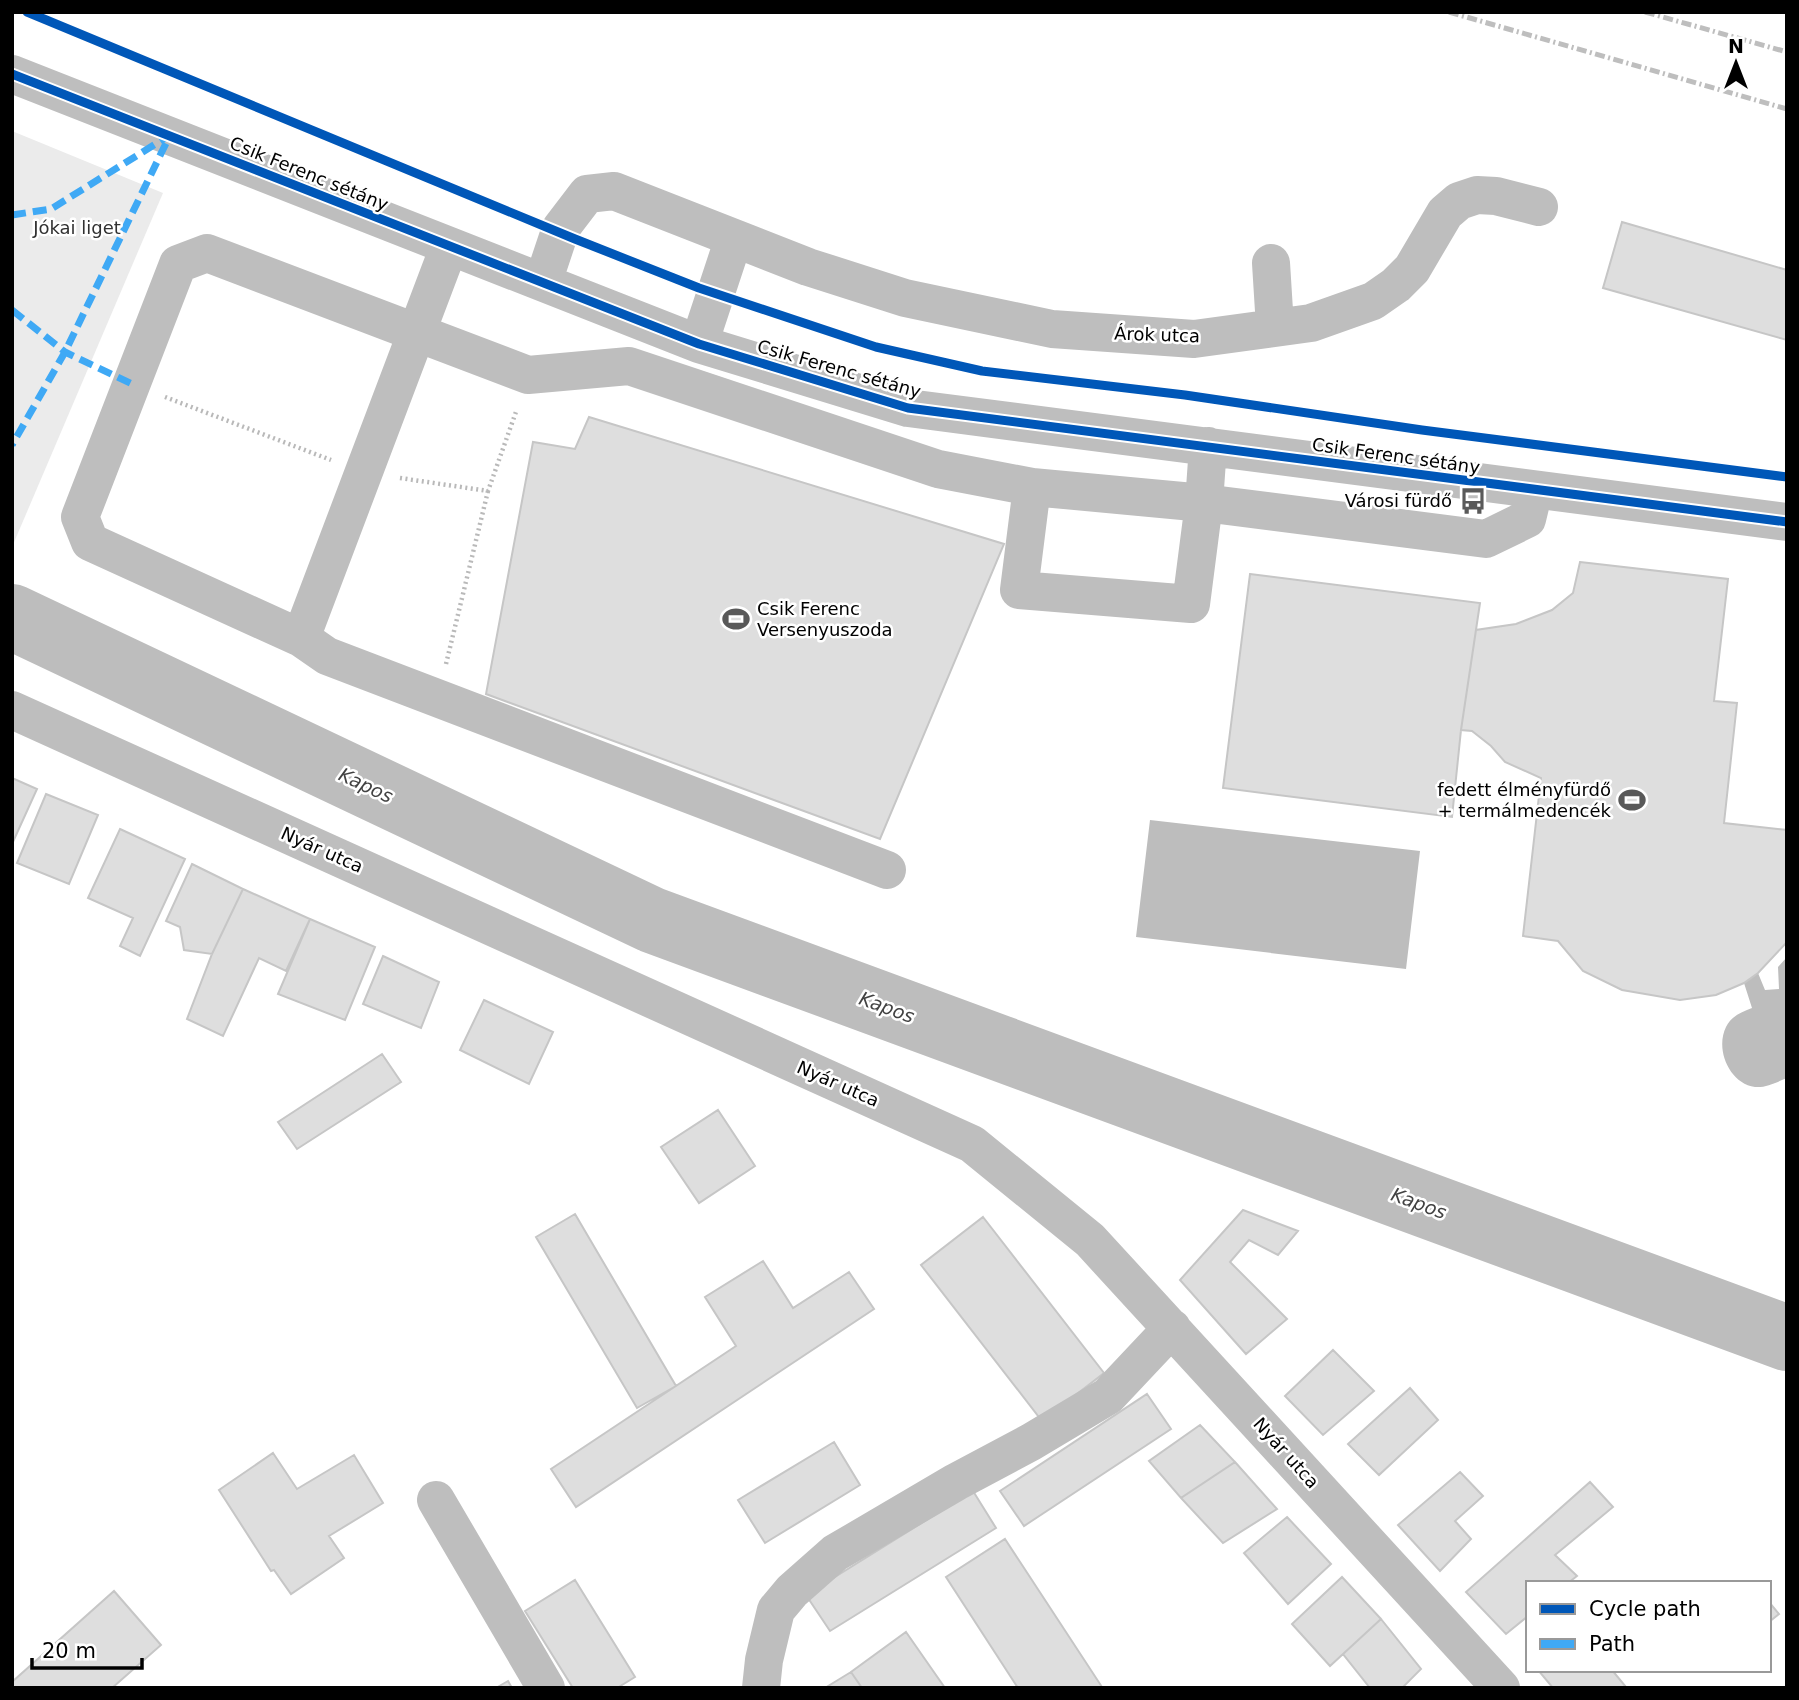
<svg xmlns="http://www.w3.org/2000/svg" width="1799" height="1700" font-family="'DejaVu Sans',sans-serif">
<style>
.green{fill:#ebebeb}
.water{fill:#bdbdbd}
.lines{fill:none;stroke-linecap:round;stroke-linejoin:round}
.river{stroke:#bdbdbd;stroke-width:66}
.building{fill:#dedede;stroke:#c6c6c6;stroke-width:2}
.path{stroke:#b9b9b9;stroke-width:4.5;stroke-dasharray:2 3.5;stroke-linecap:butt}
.minor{stroke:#bebebe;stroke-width:38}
.rail{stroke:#bebebe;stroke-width:5;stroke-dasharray:10 3.5 2 3.5;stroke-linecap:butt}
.quiet{stroke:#3fa9f5;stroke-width:7;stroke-dasharray:14 7;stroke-linecap:butt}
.cycleway-casing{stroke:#fff;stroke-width:13}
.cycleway{stroke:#0057b8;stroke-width:9}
.labels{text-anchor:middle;stroke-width:5;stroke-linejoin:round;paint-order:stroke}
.street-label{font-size:18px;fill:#000;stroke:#fff}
.park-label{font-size:18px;fill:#313131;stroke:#fff}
.poi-label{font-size:18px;fill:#000;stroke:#fff;text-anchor:end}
.water-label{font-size:19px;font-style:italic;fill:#424242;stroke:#fff}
</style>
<rect width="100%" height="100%" fill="#fff"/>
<!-- green -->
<path class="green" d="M12 131 163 193 12 547Z"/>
<!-- water -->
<path class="water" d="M1150 820 1420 851 1406 969 1136 937Z
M1787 957V1078C1777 1082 1766 1088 1755 1087 1729 1083 1715 1049 1726 1027 1731 1016 1742 1012 1752 1008L1744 983 1758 973 1765 990 1779 989 1778 967Z"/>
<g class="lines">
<!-- river -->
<path class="river" d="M12 617 652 920 1787 1338"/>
</g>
<!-- building -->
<path class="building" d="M1622 222 1787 270V340L1603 288Z
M589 417 1004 544 880 839 486 694 533 442 575 449Z
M1580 562 1728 579 1714 701 1737 703 1724 823 1787 830V942L1758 973 1744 983 1716 995 1680 1000 1622 990 1583 971 1558 941 1523 936 1541 778 1505 762 1491 746 1472 731 1461 730 1476 630 1516 624 1552 610 1573 593Z
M1250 574 1480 603 1461 730 1452 817 1223 788Z
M12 778 37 789 12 844Z
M46 794 98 815 69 884 17 863Z
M120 829 185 859 140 956 120 946 133 918 88 898Z
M192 864 243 889 212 954 184 950 180 927 166 921Z
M243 889 310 919 286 971 259 958 223 1036 187 1019 212 954Z
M310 919 375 947 345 1020 278 994Z
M383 956 439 982 421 1028 363 1004Z
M484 1000 553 1032 529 1084 460 1050Z
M382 1054 401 1082 297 1149 278 1122Z
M718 1110 755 1166 699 1203 661 1147Z
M1243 1210 1298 1231 1278 1255 1249 1240 1230 1262 1287 1319 1246 1354 1180 1280Z
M575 1214 676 1386 637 1408 536 1237Z
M983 1217 1104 1373 1042 1421 921 1265Z
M763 1261 793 1308 849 1272 874 1309 576 1507 551 1469 736 1346 705 1297Z
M1333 1350 1374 1391 1323 1435 1285 1396Z
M1410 1388 1438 1420 1379 1475 1348 1444Z
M1147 1394 1171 1429 1024 1526 1000 1491Z
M1200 1425 1235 1462 1181 1498 1149 1461Z
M834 1442 860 1485 765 1543 738 1500Z
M273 1453 297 1489 354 1455 383 1503 329 1536 344 1558 291 1594 274 1570 271 1571 219 1490Z
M1235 1462 1277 1509 1223 1543 1181 1498Z
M1460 1472 1483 1496 1455 1521 1471 1539 1440 1571 1398 1525Z
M1590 1482 1613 1507 1555 1555 1577 1576 1568 1583H1528V1616L1506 1634 1466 1592Z
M973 1491 996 1528 830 1631 806 1595Z
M1287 1517 1331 1564 1288 1604 1244 1553Z
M1005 1539 1102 1687 1100 1688H1018L946 1577Z
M1342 1577 1381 1619 1330 1666 1292 1624Z
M575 1580 635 1677 617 1688H573L525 1611Z
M114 1591 161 1645 112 1688H12V1682Z
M1769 1602 1779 1614 1769 1622Z
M1381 1619 1421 1669 1402 1688H1370L1343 1654Z
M906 1632 945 1688H862L851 1672Z
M1538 1670H1612L1626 1687 1553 1688Z
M851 1672 862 1688H825Z
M508 1681 512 1688H496Z"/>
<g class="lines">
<!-- path -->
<path class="path" d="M165 397 331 460
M400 478 488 491 517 409
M446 664 488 491"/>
<!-- minor -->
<path class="minor" d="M12 74 699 344 908 408 1787 522
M1271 263 1275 327
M543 282 561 228 587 194 614 191 808 267 905 298 1052 329 1194 339 1311 323 1373 301 1396 285 1412 269 1445 213 1459 201 1477 195 1496 196 1539 207
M699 344 734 238
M1208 446 1204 503 1486 539 1527 519 1534 490
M301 638 449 247
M12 710 972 1144 1090 1240 1501 1688
M887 870 327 656 301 638 90 542 80 517 178 264 207 253 528 375 629 366 938 469 1032 487 1204 503 1191 604 1019 590 1032 487
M436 1500 546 1688
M761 1688 764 1660 776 1610 792 1591 835 1553 956 1482 1031 1442 1108 1396 1172 1328"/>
<!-- rail -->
<path class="rail" d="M1449 12 1787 109
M1645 12 1787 52"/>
<!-- quiet -->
<path class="quiet" d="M12 215 51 209 170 135 65 352 12 445
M12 310 65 352 132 384"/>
<defs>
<path id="cycleway" d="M27 12 575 239 699 288 876 347 982 371 1185 395 1422 430 1787 477
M12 74 699 344 908 408 1787 522"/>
</defs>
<!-- cycleway casing -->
<use href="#cycleway" class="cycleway-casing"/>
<!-- cycleway -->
<use href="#cycleway" class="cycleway"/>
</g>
<!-- icons -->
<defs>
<symbol id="bus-bare" viewBox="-9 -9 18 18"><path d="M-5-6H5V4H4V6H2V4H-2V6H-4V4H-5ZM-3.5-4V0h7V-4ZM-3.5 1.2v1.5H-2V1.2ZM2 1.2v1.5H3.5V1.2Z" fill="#595959" stroke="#fff" stroke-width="2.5" paint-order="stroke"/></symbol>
<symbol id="stadium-bare" viewBox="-9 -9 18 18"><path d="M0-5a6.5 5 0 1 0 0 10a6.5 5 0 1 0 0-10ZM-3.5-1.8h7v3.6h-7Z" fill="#595959" stroke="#fff" stroke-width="2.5" paint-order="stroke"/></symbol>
</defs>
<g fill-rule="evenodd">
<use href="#bus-bare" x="1454" y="482" width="38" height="38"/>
<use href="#stadium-bare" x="717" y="600" width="38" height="38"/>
<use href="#stadium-bare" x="1613" y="781" width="38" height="38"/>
</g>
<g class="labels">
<!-- street labels -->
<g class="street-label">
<text transform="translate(309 174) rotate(22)" y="6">Csik Ferenc sétány</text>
<text transform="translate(1157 335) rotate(2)" y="6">Árok utca</text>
<text transform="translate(839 369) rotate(16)" y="6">Csik Ferenc sétány</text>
<text transform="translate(1396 456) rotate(8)" y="6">Csik Ferenc sétány</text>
<text transform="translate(322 850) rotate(24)" y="6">Nyár utca</text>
<text transform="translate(838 1084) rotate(24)" y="6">Nyár utca</text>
<text transform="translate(1286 1453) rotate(48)" y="6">Nyár utca</text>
</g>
<!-- park labels -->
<g class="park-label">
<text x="77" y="234">Jókai liget</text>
</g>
<!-- poi labels -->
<g class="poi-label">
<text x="1452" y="507">Városi fürdő</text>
<text x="757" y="615" text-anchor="start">Csik Ferenc<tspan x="757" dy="21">Versenyuszoda</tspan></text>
<text x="1611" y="796">fedett élményfürdő<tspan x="1611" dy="21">+ termálmedencék</tspan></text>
</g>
<!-- water labels -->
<g class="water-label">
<text transform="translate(366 785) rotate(25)" y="7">Kapos</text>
<text transform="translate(887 1007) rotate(20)" y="7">Kapos</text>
<text transform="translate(1419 1203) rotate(20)" y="7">Kapos</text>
</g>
</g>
<!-- border -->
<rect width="1799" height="1700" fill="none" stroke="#000000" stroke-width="28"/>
<!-- legend -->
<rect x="1526" y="1581" width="245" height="91" fill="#ffffff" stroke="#999999" stroke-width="2"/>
<rect x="1540" y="1604" width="35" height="10" fill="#0057b8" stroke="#999999" stroke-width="2"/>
<text x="1589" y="1616" font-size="21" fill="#000000">Cycle path</text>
<rect x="1540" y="1639" width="35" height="10" fill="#3fa9f5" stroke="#999999" stroke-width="2"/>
<text x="1589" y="1651" font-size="21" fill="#000000">Path</text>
<!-- north arrow -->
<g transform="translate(1736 63)" stroke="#ffffff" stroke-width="5" paint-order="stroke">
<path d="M0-5L12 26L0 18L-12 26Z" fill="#000000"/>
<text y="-10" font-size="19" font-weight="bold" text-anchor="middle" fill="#000000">N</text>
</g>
<!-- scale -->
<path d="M32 1658v10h110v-10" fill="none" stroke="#000000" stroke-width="3.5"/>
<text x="42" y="1658" font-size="21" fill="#000000" stroke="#ffffff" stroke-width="5" paint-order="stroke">20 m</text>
</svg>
